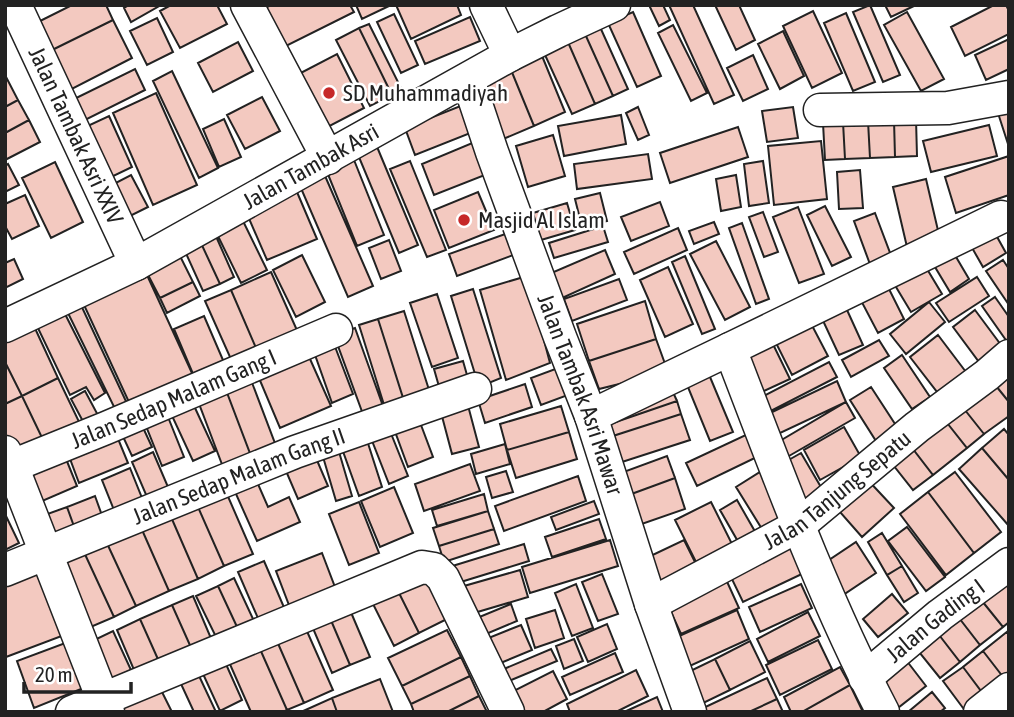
<svg xmlns="http://www.w3.org/2000/svg" width="1014" height="717" font-family="'Asap Condensed',sans-serif">
<style>
.building{fill:#f3c9c0;stroke:#222;stroke-width:2}
.lines{fill:none;stroke-linecap:round;stroke-linejoin:round}
.street-casing{stroke:#222;stroke-width:35}
.street{stroke:#fff;stroke-width:32}
.poi-dot{fill:#c62828;stroke:#fff;stroke-width:2.5}
.labels{text-anchor:middle;stroke-width:5;stroke-linejoin:round;paint-order:stroke}
.poi-label{font-size:23px;fill:#222;stroke:#fff;text-anchor:start}
.street-label{font-size:23px;fill:#222;stroke:#fff}
</style>
<rect width="100%" height="100%" fill="#fff"/>
<!-- building -->
<path class="building" d="M72 5H106L113 20 44 54 30 26Z
M129 5H161L131 22 124 8Z
M171 5H217L227 24 180 48 160 11Z
M271 5H350L354 12 280 49 261 10Z
M356 5H391L362 19Z
M396 5H457L461 15 411 39Z
M649 5H663L670 20 659 26Z
M669 5H693L734 95 714 104Z
M715 5H739L755 40 736 50Z
M870 5 900 75 883 82 853 12Z
M885 5H916L891 17Z
M994 5H1006L1009 11V34L965 56 951 27Z
M813 11 842 73 812 88 783 26Z
M633 12 661 76 637 87 608 23Z
M907 12 944 79 921 91 884 25Z
M846 13 875 82 853 91 824 23Z
M394 14 418 65 401 73 377 22Z
M470 17 480 41 425 64 415 41Z
M157 18 173 52 147 65 130 31Z
M596 18 628 89 613 96 581 25Z
M113 20 132 58 64 93 44 54Z
M369 24 402 90 392 95 359 28Z
M581 25 613 96 595 104 564 33Z
M673 25 707 93 691 101 658 33Z
M359 28 392 95 370 106 336 40Z
M783 31 804 76 780 89 758 44Z
M564 33 595 104 572 114 540 44Z
M1009 39V69L986 80 975 55Z
M238 42 253 71 213 92 198 63Z
M540 51 565 112 534 126 509 65Z
M337 54 364 108 320 131 293 77Z
M753 55 768 89 743 101 727 68Z
M509 65 534 126 501 140 476 78Z
M135 69 145 90 77 124 66 103Z
M172 71 218 168 199 178 153 81Z
M5 75 18 100 5 107Z
M156 93 197 185 153 205 113 113Z
M262 97 280 131 245 149 227 115Z
M18 100 29 120 5 133V107Z
M463 105 473 132 415 155 405 128Z
M1009 106 1008 144 997 110Z
M638 107 649 135 638 140 626 113Z
M793 107 798 138 767 142 762 111Z
M621 115 626 144 564 156 558 126Z
M109 116 132 167 103 181 79 130Z
M224 119 241 157 219 167 203 129Z
M916 119 917 156 895 157 894 120Z
M29 120 40 142 5 160V133Z
M894 120 895 157 870 158 868 121Z
M868 121 870 158 845 159 843 122Z
M843 122 845 159 825 160 823 123Z
M989 125 997 156 931 172 923 141Z
M738 127 748 157 670 183 660 153Z
M553 135 565 176 528 187 516 146Z
M477 141 490 173 434 195 422 164Z
M821 141 827 199 774 205 768 146Z
M375 142 418 245 399 253 356 150Z
M350 150 384 235 357 246 323 162Z
M648 154 652 179 577 189 574 164Z
M1009 156V195L956 213 945 177Z
M410 161 446 250 427 257 390 169Z
M763 161 769 203 749 206 744 164Z
M55 162 83 222 51 238 22 178Z
M8 164 19 185 5 192V166Z
M322 169 373 286 348 297 297 179Z
M860 170 863 208 839 209 837 172Z
M131 175 148 207 122 220 106 188Z
M736 175 741 207 721 211 716 179Z
M926 179 940 239 907 247 893 187Z
M294 185 317 239 267 260 244 207Z
M478 192 494 230 449 248 434 210Z
M600 193 607 221 582 227 575 199Z
M25 195 39 226 12 239 5 226V204Z
M660 202 669 226 631 241 621 217Z
M567 203 575 230 541 240 533 213Z
M825 206 851 257 832 266 807 215Z
M798 207 824 274 799 283 773 217Z
M763 212 778 252 764 257 749 217Z
M875 213 892 258 871 267 854 221Z
M242 219 267 270 241 283 216 232Z
M714 222 719 234 694 244 689 231Z
M742 223 769 299 756 304 729 228Z
M603 226 608 242 554 258 549 243Z
M991 226 1006 253 983 267 967 239Z
M678 228 687 250 634 274 624 252Z
M508 233 516 254 457 276 449 254Z
M215 234 234 277 220 284 200 241Z
M389 240 401 271 381 279 369 248Z
M200 241 220 284 203 291 184 249Z
M716 241 750 307 725 320 690 254Z
M949 245 969 279 950 292 929 257Z
M605 250 615 274 560 299 549 274Z
M178 252 193 282 160 298 145 269Z
M302 255 325 302 296 317 273 270Z
M685 256 715 329 702 334 672 262Z
M14 259 23 279 5 288V263Z
M921 259 942 294 911 312 890 277Z
M1003 260 1009 269V305L986 271Z
M668 267 693 324 665 337 640 280Z
M271 272 300 337 259 355 231 290Z
M147 275 197 384 134 413 84 305Z
M527 276 550 363 506 380 480 290Z
M883 277 904 319 878 333 856 291Z
M977 277 989 296 949 322 936 303Z
M619 279 627 300 572 321 564 299Z
M193 282 200 296 167 313 160 298Z
M473 289 501 378 479 387 451 296Z
M231 290 259 355 234 366 205 301Z
M437 294 458 358 432 367 410 303Z
M995 297 1009 317 1008 343 982 306Z
M842 299 863 345 839 355 818 310Z
M645 301 656 339 589 361 577 324Z
M929 302 945 322 906 354 890 334Z
M80 303 131 412 119 417 66 309Z
M63 310 105 393 94 400 86 387 70 395 36 324Z
M975 310 1004 349 982 366 953 327Z
M404 311 430 393 404 401 378 319Z
M806 314 828 356 792 375 771 333Z
M204 316 226 367 196 381 174 329Z
M378 319 404 401 385 408 359 325Z
M33 324 58 378 22 396 5 362V338Z
M355 328 384 409 364 417 334 335Z
M768 334 790 379 753 396 732 351Z
M938 335 969 376 941 397 910 357Z
M656 339 668 372 599 389 589 361Z
M879 340 889 356 851 377 842 360Z
M334 344 353 394 332 403 314 352Z
M306 350 331 406 280 428 256 371Z
M902 355 930 397 912 409 884 368Z
M1009 359V402L988 376Z
M463 361 469 382 440 390 434 369Z
M5 362 22 396 5 404Z
M829 362 837 377 763 415 756 400Z
M705 365 733 432 710 441 683 375Z
M558 368 568 395 541 405 531 378Z
M988 376 1009 402V416L984 434 957 400Z
M58 378 82 428 46 446 22 396Z
M251 380 276 446 251 456 226 390Z
M837 381 846 402 778 434 768 414Z
M525 384 532 407 485 423 478 400Z
M871 387 897 427 876 441 850 400Z
M226 390 251 456 223 467 198 401Z
M672 390 677 401 610 424Z
M85 391 100 419 86 427 71 399Z
M189 395 215 451 193 461 167 405Z
M22 396 46 446 14 462 5 443V404Z
M466 398 479 447 452 454 439 405Z
M957 400 984 434 967 448 940 414Z
M677 401 681 414 613 436 610 424Z
M846 402 855 418 782 460 773 445Z
M561 406 569 432 507 450 500 424Z
M164 407 184 457 162 466 142 416Z
M681 414 690 440 622 462 613 436Z
M940 414 967 448 933 475 906 440Z
M418 417 433 457 408 467 393 426Z
M139 419 152 447 132 456 119 428Z
M388 426 408 476 389 484 369 433Z
M844 427 861 457 820 480 804 450Z
M114 429 128 463 79 483 66 448Z
M1004 429 1009 435V480L982 448Z
M569 432 577 459 516 478 507 450Z
M750 433 761 455 697 486 686 463Z
M365 434 382 487 359 496 340 443Z
M906 440 933 475 913 490 886 456Z
M505 444 510 464 476 474 471 454Z
M337 445 352 496 336 501 321 450Z
M982 448 1009 480V526L959 469Z
M62 449 77 486 33 505 17 467Z
M313 451 328 486 298 499 283 464Z
M153 452 168 487 147 497 132 462Z
M801 453 825 494 803 508 778 466Z
M667 456 675 478 626 496 618 474Z
M470 464 480 491 424 511 415 484Z
M130 468 142 498 114 510 102 480Z
M506 471 513 492 492 498 486 477Z
M760 472 786 514 762 529 736 487Z
M955 472 1001 532 974 553 928 492Z
M254 475 268 507 289 497 300 522 257 541 232 485Z
M578 476 586 501 504 531 495 506Z
M865 477 894 508 862 537 833 504Z
M675 478 685 509 636 526 626 496Z
M223 485 253 554 224 566 194 498Z
M394 487 413 533 380 547 361 501Z
M928 492 974 553 946 575 900 514Z
M484 494 488 511 437 526 432 510Z
M95 496 104 521 76 532 67 507Z
M194 498 224 566 198 579 168 510Z
M737 500 757 535 740 545 720 510Z
M594 501 599 514 556 530 551 517Z
M359 502 379 553 349 565 329 514Z
M711 502 735 550 699 568 675 520Z
M67 507 76 532 49 543 39 517Z
M168 510 198 579 169 591 139 523Z
M488 511 494 529 439 546 433 528Z
M5 514 19 543 5 550Z
M599 519 606 539 552 557 545 537Z
M139 523 169 591 136 606 105 539Z
M907 527 945 577 926 591 888 541Z
M494 529 499 544 444 562 439 546Z
M882 533 902 566 887 575 868 542Z
M105 539 136 606 114 617 83 550Z
M610 540 618 566 530 593 522 567Z
M684 540 698 568 655 588 642 560Z
M856 542 876 573 843 595 823 564Z
M789 543 804 573 743 602 729 573Z
M524 544 529 561 451 585 446 568Z
M83 550 114 617 86 629 55 562Z
M322 553 338 595 292 613 276 571Z
M264 561 286 612 260 623 238 572Z
M902 566 918 593 904 602 887 575Z
M520 570 528 597 464 616 457 588Z
M1009 571V622L1003 627 978 596Z
M38 572 67 634 6 657 5 585Z
M426 572 449 618 419 633 396 587Z
M602 574 618 614 598 621 582 582Z
M724 575 739 608 681 634 666 601Z
M234 578 254 621 238 629 218 586Z
M576 584 593 628 572 636 555 593Z
M801 584 812 608 760 632 749 607Z
M218 586 238 629 217 639 196 596Z
M396 587 419 633 394 646 371 600Z
M892 594 908 613 878 637 863 619Z
M193 596 213 643 193 652 172 605Z
M978 596 1003 627 980 645 956 614Z
M347 603 370 657 350 665 327 611Z
M511 604 517 621 479 637 472 620Z
M172 605 193 652 161 666 140 619Z
M555 610 564 638 535 648 526 619Z
M737 610 749 639 681 670 668 641Z
M327 611 350 665 332 673 309 619Z
M808 612 820 636 768 662 757 639Z
M956 614 980 645 960 662 936 631Z
M140 619 161 666 137 677 117 630Z
M302 620 333 690 304 703 273 632Z
M607 624 617 649 588 662 577 637Z
M521 625 532 650 491 667 481 641Z
M447 630 461 657 402 686 388 658Z
M113 631 131 670 102 684 84 645Z
M936 631 960 662 940 678 915 647Z
M1008 631 1009 681 1007 682 983 651Z
M273 632 304 703 287 710 256 640Z
M574 639 583 661 564 669 556 646Z
M256 640 287 710 283 712H251L225 653Z
M818 640 832 669 780 695 766 665Z
M750 641 765 672 730 690 715 659Z
M68 642 86 687 34 708 17 661Z
M551 649 557 661 497 686 492 674Z
M983 651 1007 682 987 699 963 667Z
M221 653 242 700 220 711 198 663Z
M615 653 623 672 570 695 562 677Z
M903 656 926 686 894 711 871 681Z
M461 657 470 676 411 704 402 686Z
M715 659 730 690 695 707 680 676Z
M193 663 216 712H194L175 671Z
M840 667 850 685 802 712H791L784 697Z
M963 667 987 699 966 712 943 681Z
M636 670 648 696 616 712H570L567 704Z
M553 671 567 699 543 712H512L504 696Z
M470 676 479 696 447 712H414L411 704Z
M767 678 777 699 749 712H700L699 710Z
M380 679 393 712H337L332 698Z
M156 680 172 712H114Z
M850 685 863 712H802Z
M932 692 945 708 940 712H908Z
M479 696 487 712H447Z
M657 697 663 712H624Z
M332 698 337 712H301Z
M777 699 783 712H749Z"/>
<g class="lines">
<defs>
<g id="street">
<path id="s1" d="M15 5 136 264"/>
<path d="M247 5 328 158"/>
<path d="M486 5 510 55"/>
<path id="s2" d="M468 80 492 152 560 337 591 416 651 604 690 712"/>
<path d="M820 110 948 108 1009 97"/>
<path id="s3" d="M5 326 136 264 510 55 558 31 614 5"/>
<path d="M591 416 730 349"/>
<path d="M5 452 12 466 108 712"/>
<path id="s4" d="M12 466 106 428 336 330"/>
<path id="s5" d="M5 570 295 452 475 389"/>
<path id="s6" d="M651 604 798 526 917 427 987 375 1009 356"/>
<path id="s7" d="M865 678 940 615 1009 564"/>
<path d="M72 712 422 567 434 569 443 578 508 712"/>
<path d="M883 712C822 595 777 471 730 349L1001 217"/>
<path d="M980 712 1009 689"/>
</g>
</defs>
<!-- street casing -->
<use href="#street" class="street-casing"/>
<!-- street -->
<use href="#street" class="street"/>
</g>
<!-- markers -->
<g class="poi-dot">
<circle cx="329" cy="93" r="7"/>
<circle cx="464" cy="220" r="7"/>
</g>
<g class="labels">
<!-- poi labels -->
<g class="poi-label">
<text x="343" y="101">SD Muhammadiyah</text>
<text x="478" y="228">Masjid Al Islam</text>
</g>
<!-- street labels -->
<g class="street-label">
<text dy="8" stroke="none"><textPath href="#s1" startOffset="144">Jalan Tambak Asri XXIV</textPath></text>
<text dy="8" stroke="none"><textPath href="#s3" startOffset="345">Jalan Tambak Asri</textPath></text>
<text dy="8" stroke="none"><textPath href="#s2" startOffset="334">Jalan Tambak Asri Mawar</textPath></text>
<text dy="8" stroke="none"><textPath href="#s4" startOffset="175">Jalan Sedap Malam Gang I</textPath></text>
<text dy="8" stroke="none"><textPath href="#s5" startOffset="252">Jalan Sedap Malam Gang II</textPath></text>
<text dy="8" stroke="none"><textPath href="#s6" startOffset="219">Jalan Tanjung Sepatu</textPath></text>
<text dy="8" stroke="none"><textPath href="#s7" startOffset="91">Jalan Gading I</textPath></text>
</g>
</g>
<!-- border -->
<rect width="1014" height="717" fill="none" stroke="#222222" stroke-width="14"/>
<!-- scale -->
<path d="M24 682v10h107v-10" fill="none" stroke="#222222" stroke-width="3.5"/>
<text x="35" y="682" font-size="21" fill="#222222" stroke="#ffffff" stroke-width="5" paint-order="stroke">20 m</text>
</svg>
